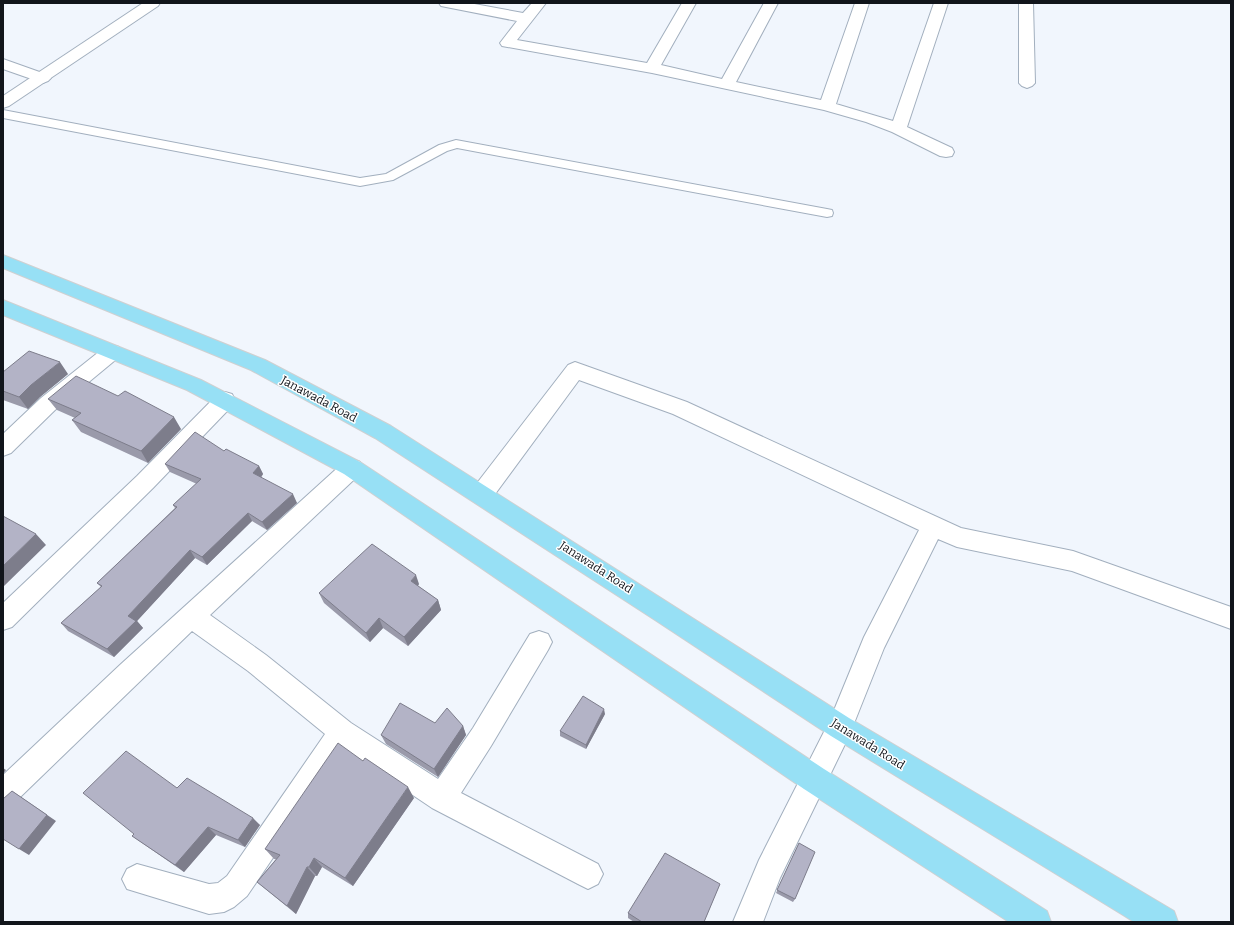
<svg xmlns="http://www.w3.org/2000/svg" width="1234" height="925" font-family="Bitter,serif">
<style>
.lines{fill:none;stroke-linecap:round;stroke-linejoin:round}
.service-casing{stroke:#a2afbe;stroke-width:2}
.minor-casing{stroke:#a2afbe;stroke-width:2}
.tertiary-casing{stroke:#a2afbe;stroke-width:2}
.primary-casing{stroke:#cfd0d1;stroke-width:2}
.service{fill:#fff;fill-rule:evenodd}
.minor{fill:#fff;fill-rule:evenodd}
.tertiary{fill:#fff;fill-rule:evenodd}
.primary{fill:#97e0f5;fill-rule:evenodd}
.wall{fill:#9a9aaa}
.shaded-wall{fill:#7d7d8b}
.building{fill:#b3b3c6;stroke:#7d7d8b}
.labels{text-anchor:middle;stroke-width:3;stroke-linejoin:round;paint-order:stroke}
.street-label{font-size:12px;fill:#11151b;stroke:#fff}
</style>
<rect width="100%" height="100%" fill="#f1f6fd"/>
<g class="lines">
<defs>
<path id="service" d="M3 110 360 178 386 174 439 145 456 140 827 209 832 210 833 213 832 216 827 217 457 148 447 151 393 180 360 186 3 118Z"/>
<path id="minor" d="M439 3H469L523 13 532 3H546L517 40 647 63 682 3H696L661 65 722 79 764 3H778L736 82 821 100 855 3H869L836 104 893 121 934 3H948L907 127 952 148 954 152 952 156 946 157 940 156 892 132 866 122 824 110 652 73 502 46 500 43 517 21 446 7 441 6Z
M1019 3H1033L1035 83 1032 86 1027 88 1022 86 1019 83Z
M3 59 48 75 51 78 48 81 43 83 3 69Z
M112 345 119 347 122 352 119 357 55 410 11 453 3 456V434L41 398 105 347Z
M575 362 687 402 961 528 1073 551 1231 607V629L1072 571 957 547 938 539 884 648 849 736 780 878 763 922H733L759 860 830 720 864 637 919 530 673 414 579 380 490 501 482 503 474 501 471 494 474 487 568 365Z
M225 392 232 394 235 400 232 406 153 488 12 627 3 630V603L137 476 218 394Z
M352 459 360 462 363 468 360 474 210 615 266 655 351 723 438 779 473 728 530 634 539 631 548 634 552 642 548 650 491 746 461 793 598 864 603 874 598 884 588 889 578 884 432 808 346 750 247 896 234 907 224 912 209 914 127 889 122 879 127 869 137 864 209 884 218 883 227 876 325 734 248 671 192 631 13 804 3 808V775L121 664 344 462Z"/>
<path id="tertiary" d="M143 3H160L158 6 9 106 3 108V96Z"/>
<path id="primary" d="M3 255 265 360 391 426 849 718 1174 911 1178 922H1134L1123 915 831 736 655 620 375 438 251 370 3 268Z
M3 300 201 380 360 462 824 769 1047 911 1051 922H1009L804 789 344 474 187 390 3 315Z"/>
</defs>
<!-- service casing -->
<use href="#service" class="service-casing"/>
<!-- minor casing -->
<use href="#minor" class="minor-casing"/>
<!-- tertiary casing -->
<use href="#tertiary" class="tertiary-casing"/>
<!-- primary casing -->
<use href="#primary" class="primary-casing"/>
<!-- service -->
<use href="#service" class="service"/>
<!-- minor -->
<use href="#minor" class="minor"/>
<!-- tertiary -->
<use href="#tertiary" class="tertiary"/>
<!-- primary -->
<use href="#primary" class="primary"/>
</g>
<!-- wall -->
<path class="wall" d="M3 372 68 374 40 397 28 409 3 400Z
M48 399 181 429 148 463 81 432 72 420 75 418 57 410Z
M224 451 259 466 263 474 261 478 297 503 267 530 252 521 207 565 195 558 137 621 143 628 114 657 68 631 61 623 101 587 97 583 175 508 173 505 197 484 170 472 165 464Z
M419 584 418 586 438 600 441 610 408 646 383 628 370 642 324 603 319 593Z
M605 714 586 749 560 736V731Z
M435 723 463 726 466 735 438 777 386 744 381 735Z
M177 788 260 825 245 847 216 835 184 872 132 836Z
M414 798 353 886 322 867 317 876H315L296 914 257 882 276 859H274L265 849Z
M799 843 795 899 793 902 776 893Z
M720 884 704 922H634L628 918V913Z"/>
<!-- shaded-wall -->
<path class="shaded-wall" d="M60 362 68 374 40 397 28 409 19 397 31 385Z
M174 417 181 429 148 463 141 451Z
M259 466 263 474 257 482 253 473Z
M293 494 297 503 267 530 262 522Z
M248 513 252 521 207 565 202 557Z
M36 534 46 545 3 587V566Z
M190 550 195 558 137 621 143 628 114 657 107 649 128 616Z
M416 575 419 584 414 590 411 581Z
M438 600 441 610 408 646 404 637Z
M379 618 383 628 370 642 366 633Z
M604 709 605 714 586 749V745Z
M463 726 466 735 438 777 434 769Z
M3 768 6 770 3 774Z
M408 787 414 798 353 886 345 878Z
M12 791 56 821 29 855 19 849Z
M253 818 260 825 245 847 238 840Z
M208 827 216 835 184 872 175 865Z
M314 858 322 867 317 876 309 867Z
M307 867 315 876 296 914 287 906Z"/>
<!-- building -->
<path class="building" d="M29 351 60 362 31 385 19 397 3 391V372Z
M76 376 118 396 125 391 174 417 141 451 72 420 81 413 48 399Z
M195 432 224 451 226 449 259 466 253 473 293 494 262 522 248 513 202 557 190 550 128 616 136 621 107 649 61 623 102 586 97 583 177 507 173 505 201 479 165 464Z
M3 516 36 534 3 566Z
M372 544 416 575 411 581 438 600 404 637 379 618 366 633 319 593Z
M583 696 604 709 586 745 560 731Z
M400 703 435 723 447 708 463 726 434 769 381 735Z
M338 743 363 761 365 758 408 787 345 878 314 858 309 867H307L287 906 257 882 280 855 265 849Z
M126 751 177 788 187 778 253 818 238 840 208 827 175 865 132 836 134 834 83 793Z
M12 791 47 815 19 849 3 839V799Z
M799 843 815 852 795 899 777 890Z
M665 853 720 884 704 922H642L628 913Z"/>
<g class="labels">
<!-- street labels -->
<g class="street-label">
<text transform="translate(319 399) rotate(28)" y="4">Janawada Road</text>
<text transform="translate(596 567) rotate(33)" y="4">Janawada Road</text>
<text transform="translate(868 744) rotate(32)" y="4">Janawada Road</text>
</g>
</g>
<!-- border -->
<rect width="1234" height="925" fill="none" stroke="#11151b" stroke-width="8"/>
</svg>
